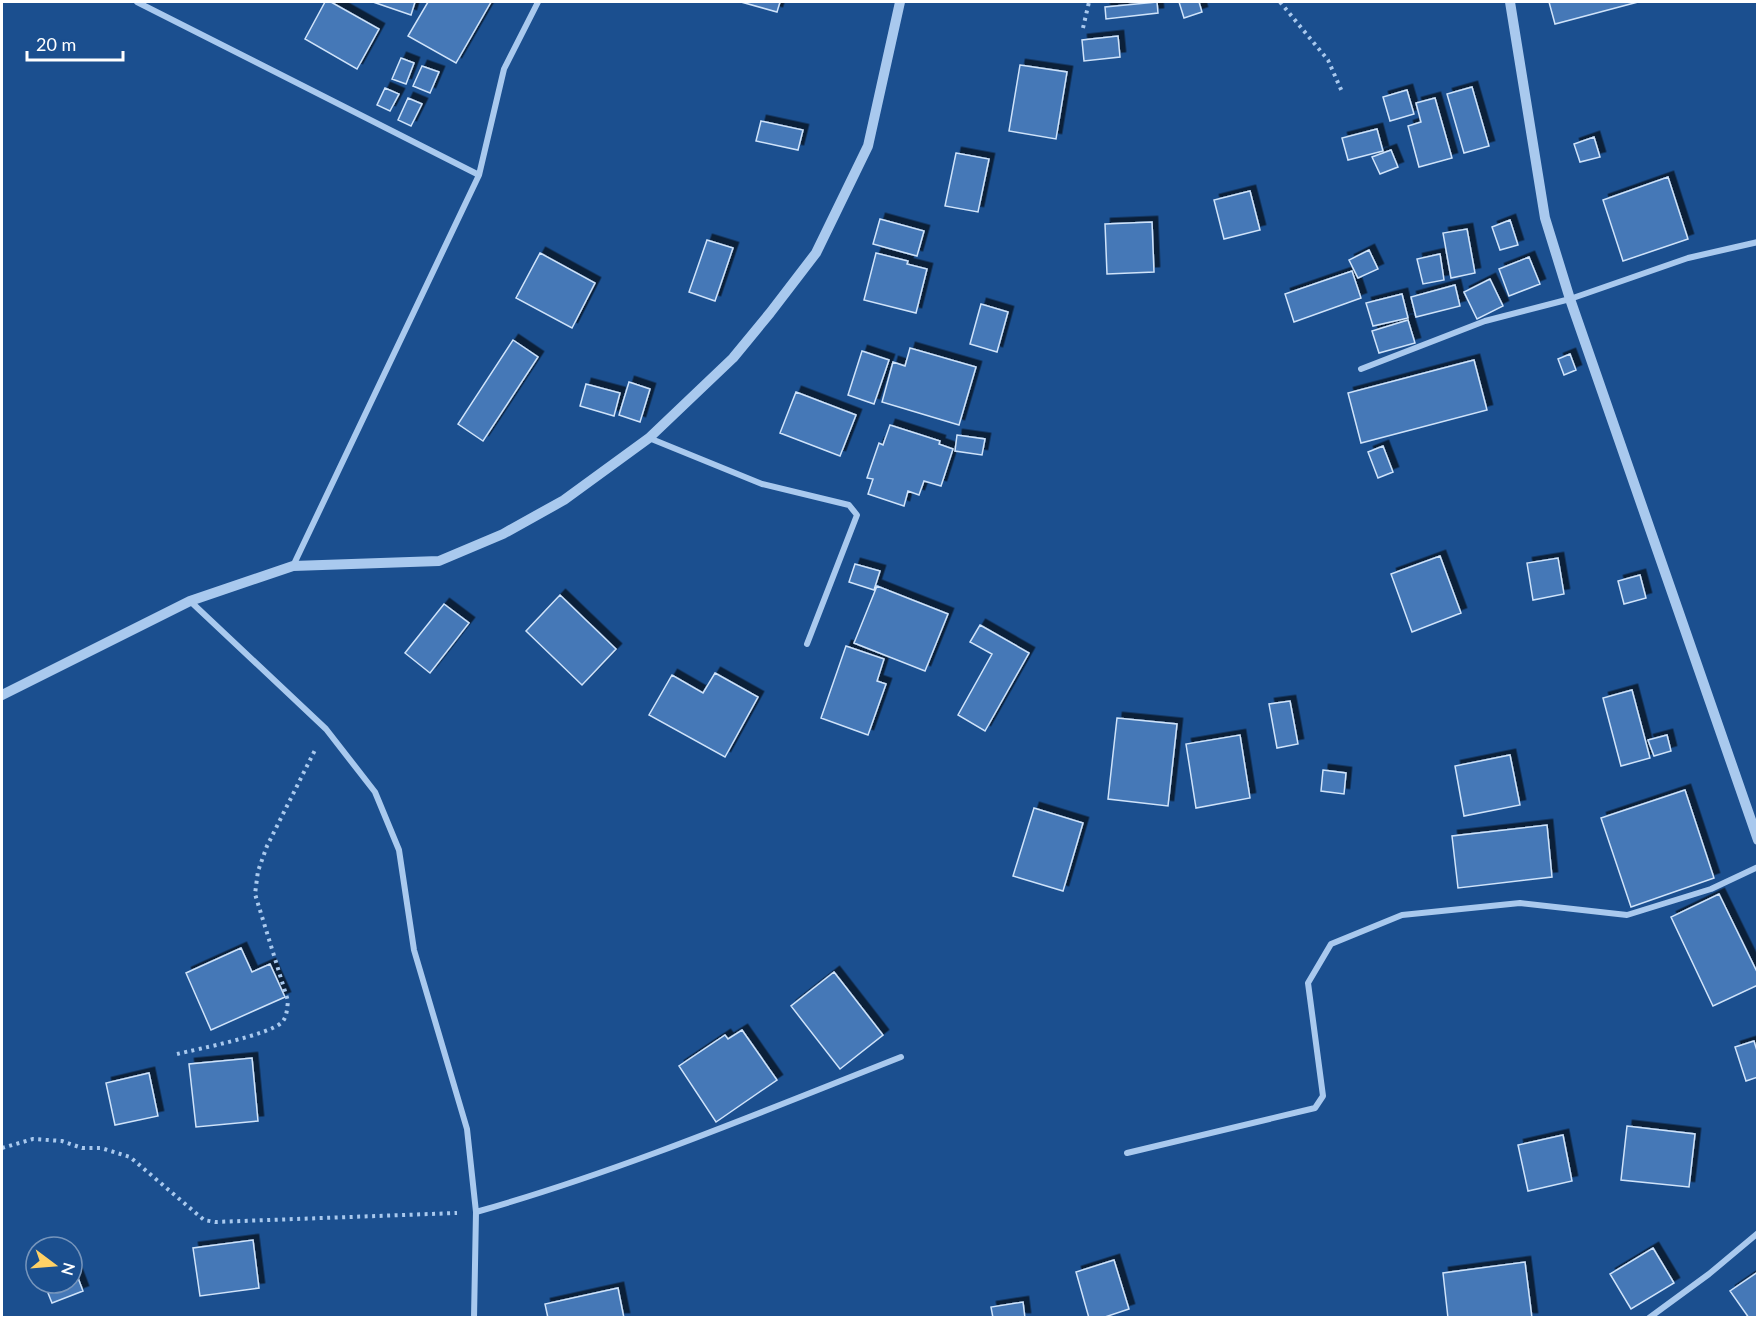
<svg xmlns="http://www.w3.org/2000/svg" width="1759" height="1319" font-family="Lato,sans-serif">
<style>
.building{fill:#4478b7;stroke:#cfe3fa;stroke-width:1.5;filter:url(#shadow)}
.lines{fill:none;stroke-linecap:round;stroke-linejoin:round}
.path{stroke:#a9c9ee;stroke-width:4;stroke-dasharray:3 4.5;stroke-linecap:butt}
.minor{stroke:#a9c9ee;stroke-width:6}
.tertiary{stroke:#a9c9ee;stroke-width:10}
</style>
<defs>
<filter id="shadow"><feDropShadow dx="5.5" dy="-5.5" stdDeviation="0" flood-color="#0009"/></filter>
</defs>
<rect width="100%" height="100%" fill="#1b4f8f"/>
<!-- building -->
<path class="building" d="M325 2H331L379 29 357 69 305 39Z
M373 2H415L411 15Z
M428 2H491L456 63 408 36Z
M741 2H780L777 12Z
M1157 2 1158 13 1106 19 1105 7Z
M1179 2H1199L1202 12 1184 18Z
M1549 2H1638L1555 24Z
M1118 36 1120 57 1084 61 1082 40Z
M401 58 414 63 406 84 392 79Z
M1020 65 1067 72 1056 139 1009 131Z
M422 66 439 72 430 93 413 86Z
M1472 87 1489 146 1464 153 1447 94Z
M385 88 399 94 390 111 377 105Z
M1407 90 1414 114 1390 121 1383 97Z
M408 98 422 104 411 126 398 120Z
M1435 98 1452 158 1419 167 1408 126 1421 122 1416 103Z
M761 121 803 130 798 150 756 141Z
M1377 129 1383 151 1348 160 1342 138Z
M1594 137 1600 157 1580 162 1574 144Z
M1391 150 1398 167 1380 174 1372 157Z
M956 153 989 159 978 212 945 206Z
M1668 177 1688 239 1623 261 1603 200Z
M1250 191 1260 230 1224 239 1214 200Z
M880 219 924 231 917 256 873 244Z
M1510 220 1518 245 1500 250 1492 227Z
M1152 222 1154 272 1107 274 1105 224Z
M1467 229 1475 273 1451 278 1443 233Z
M707 240 733 248 715 301 689 292Z
M1369 250 1378 269 1358 278 1349 260Z
M540 253 595 283 572 328 516 298Z
M876 253 908 261 907 264 927 269 916 313 864 300Z
M1440 254 1444 280 1423 284 1417 259Z
M1529 257 1540 284 1509 296 1499 269Z
M1352 271 1361 298 1294 322 1285 294Z
M1490 279 1503 306 1477 319 1464 292Z
M1455 285 1460 306 1416 317 1411 297Z
M1402 294 1408 318 1373 326 1366 303Z
M981 304 1008 312 997 352 970 344Z
M1408 320 1415 343 1379 353 1372 331Z
M513 340 538 357 483 441 458 424Z
M910 348 976 367 959 425 882 402 893 362 905 366Z
M862 351 889 360 874 404 848 395Z
M1570 354 1576 370 1564 375 1558 359Z
M1474 360 1487 410 1361 443 1348 393Z
M629 382 650 389 640 422 619 415Z
M586 384 620 393 614 416 580 406Z
M796 392 856 415 840 456 780 433Z
M890 425 940 441 939 444 953 449 941 486 924 481 919 495 908 491 904 506 868 494 873 479 867 478 879 443 883 445Z
M957 435 985 439 982 455 955 451Z
M1383 446 1393 472 1378 478 1368 452Z
M1440 556 1461 613 1412 632 1391 574Z
M1558 558 1564 594 1533 600 1527 563Z
M855 564 880 571 874 590 849 582Z
M1640 575 1646 598 1624 604 1618 581Z
M877 586 948 614 925 671 854 643Z
M560 595 616 649 582 685 526 631Z
M444 604 469 623 430 673 405 653Z
M980 625 1029 653 985 731 958 715 992 654 970 642Z
M846 646 884 659 877 681 886 684 868 735 821 718Z
M715 673 758 697 725 757 649 715 672 675 703 693Z
M1632 690 1650 758 1621 766 1603 698Z
M1290 701 1298 744 1277 748 1269 704Z
M1117 718 1177 724 1168 806 1108 799Z
M1240 735 1250 798 1196 808 1186 744Z
M1667 735 1671 751 1654 756 1648 740Z
M1510 755 1520 805 1464 816 1455 766Z
M1323 770 1346 773 1344 794 1321 791Z
M1685 790 1714 878 1631 907 1601 818Z
M1034 808 1083 823 1063 891 1013 876Z
M1547 825 1552 877 1458 888 1452 836Z
M1719 894 1758 974V985L1713 1006 1671 917Z
M241 948 252 972 270 964 285 997 211 1030 186 973Z
M834 972 883 1035 840 1069 791 1006Z
M742 1030 777 1080 716 1122 679 1066 725 1035 728 1039Z
M1754 1041 1758 1054V1077L1746 1081 1735 1047Z
M252 1058 258 1121 196 1127 189 1064Z
M149 1073 158 1116 115 1125 106 1083Z
M1627 1126 1695 1134 1689 1187 1621 1180Z
M1563 1135 1572 1181 1528 1191 1518 1145Z
M253 1240 259 1288 200 1296 193 1248Z
M1653 1248 1674 1283 1631 1309 1610 1274Z
M1114 1260 1129 1309 1102 1318H1089L1076 1272Z
M72 1262 83 1291 52 1303 44 1283H72Z
M1525 1262 1532 1318H1448L1443 1273Z
M1758 1272V1318H1749L1730 1291Z
M618 1288 624 1318H548L545 1304Z
M1023 1302 1025 1318H993L991 1307Z"/>
<g class="lines">
<!-- path -->
<path class="path" d="M1280 2 1328 60 1343 94
M1083 28 1089 2
M177 1054C198 1049 268 1035 281 1023 287 1018 287 1009 288 1001L255 894 258 871 267 846 316 748
M2 1148 33 1139 62 1141 82 1148H101L130 1157 204 1220 215 1222 457 1213"/>
<!-- minor -->
<path class="minor" d="M137 2 479 175
M1361 369 1485 321 1570 299 1688 258 1758 242
M649 438 762 484 849 505 857 515 807 644
M293 566 479 175 504 69 538 2
M190 601 326 729 375 792 399 850 414 950 467 1129 476 1212 474 1318
M1127 1153 1315 1108 1323 1096 1308 983 1331 944 1402 915 1520 903 1627 915 1711 889 1758 867
M476 1212C621 1171 761 1112 901 1057
M1649 1318 1709 1274 1758 1233"/>
<!-- tertiary -->
<path class="tertiary" d="M1510 2 1545 218 1570 299 1758 840
M2 695 190 601 293 566 439 561 503 534 564 500 649 438 733 358 770 313 816 253 868 146 900 2"/>
</g>
<!-- border -->
<rect width="1759" height="1319" fill="none" stroke="#ffffff" stroke-width="6"/>
<!-- north arrow -->
<g transform="translate(54 1265) rotate(106)"><circle r="28" fill="#1b4f8f" stroke="#7695bc" stroke-width="1.5"/>
<path d="M0-4.5L10 22L0 15L-10 22Z" fill="#ffd166"/>
<text y="-9" font-size="16" font-weight="bold" text-anchor="middle" fill="#ffffff">N</text>
</g>
<!-- scale -->
<path d="M27 51v9h96v-9" fill="none" stroke="#ffffff" stroke-width="3"/>
<text x="36" y="51" font-size="18" fill="#ffffff" stroke="#1b4f8f" stroke-width="4.5" paint-order="stroke">20 m</text>
</svg>
